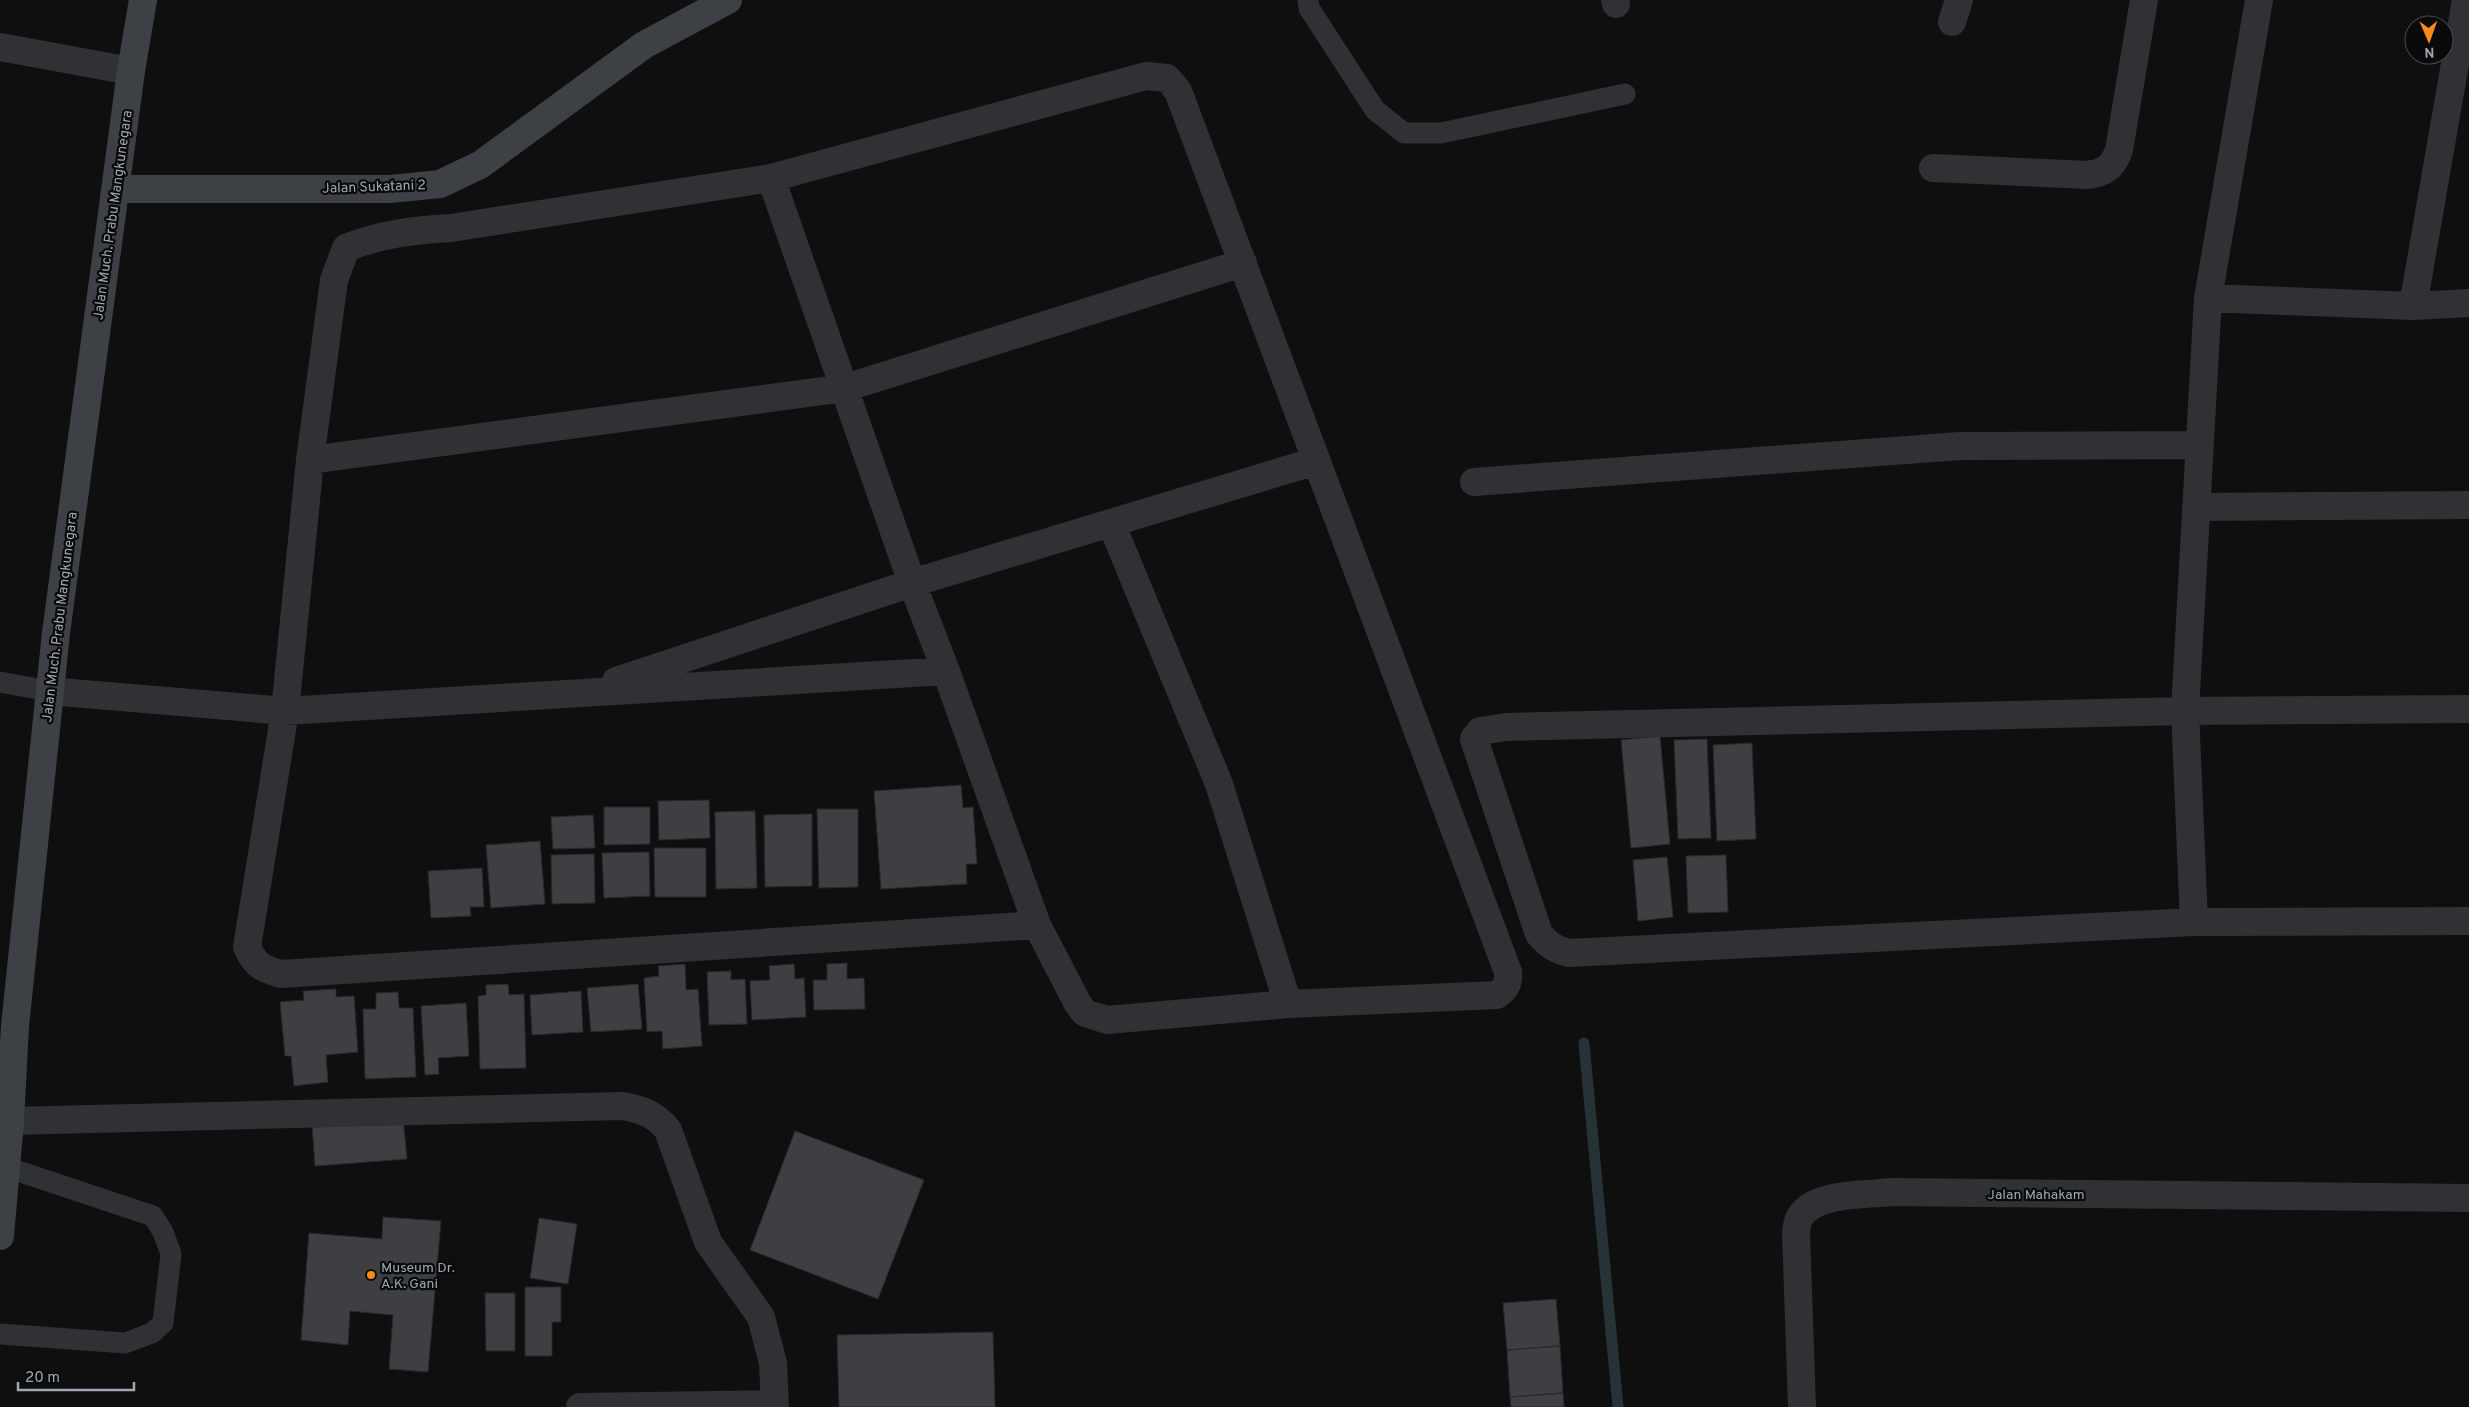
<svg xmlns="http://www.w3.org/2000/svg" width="2469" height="1407" font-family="Overpass,sans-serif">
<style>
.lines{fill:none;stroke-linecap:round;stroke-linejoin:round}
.stream{stroke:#273237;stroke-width:11}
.building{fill:#3d3f43;stroke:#28292c}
.lane{stroke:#2f3135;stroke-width:21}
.street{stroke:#2f3135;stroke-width:28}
.secondary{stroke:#3d4146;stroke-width:28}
.poi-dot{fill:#ff8a18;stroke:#0a0a0b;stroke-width:2}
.labels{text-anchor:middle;stroke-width:4.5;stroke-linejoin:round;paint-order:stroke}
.street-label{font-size:14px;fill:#9ea8b3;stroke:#0a0a0b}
.poi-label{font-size:14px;fill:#9ea8b3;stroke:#0a0a0b;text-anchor:start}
</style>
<rect width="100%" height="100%" fill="#0f0f10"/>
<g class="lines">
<!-- stream -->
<path class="stream" d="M1584 1043 1618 1407"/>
</g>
<!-- building -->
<path class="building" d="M1660 736 1670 844 1631 848 1621 740Z
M1707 739 1711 838 1678 839 1674 740Z
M1752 743 1756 839 1717 841 1713 745Z
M961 785 963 808 973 807 977 864H966L967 884 881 889 874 791Z
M709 800 710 838 659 840 658 801Z
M604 807H650V844L604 845Z
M817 809H858V887L819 888Z
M755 811 757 888 716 889 715 812Z
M812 814V886L765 887 764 815Z
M593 815 595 848 553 849 551 817Z
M540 841 545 904 491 908 486 845Z
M654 848H706V897H655Z
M649 852 650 896 604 898 602 853Z
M594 854 595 903 552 904 551 855Z
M1726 855 1728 912 1688 913 1686 856Z
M1667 857 1673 917 1638 921 1633 860Z
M482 868 484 907H470L471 916 431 918 428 871Z
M847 963V979L864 978 865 1009 814 1010 813 980H827V964Z
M685 964 686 990 698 989 702 1046 663 1049 662 1031 647 1032 644 978 659 976 658 966Z
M794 964 795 979 804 978 806 1017 752 1020 750 981 770 980 769 966Z
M731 971V980L745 979 747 1024 709 1025 707 972Z
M508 984 509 995 524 994 526 1068 480 1069 478 996 486 995V985Z
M638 984 642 1029 591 1032 587 988Z
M336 989V997L354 996 358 1052 326 1055 328 1082 294 1086 291 1056H285L280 1002 304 1000 303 991Z
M581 991 583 1032 532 1035 530 995Z
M398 992 399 1008H413L416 1077 365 1079 363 1009H376V993Z
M466 1003 469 1056 438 1058 439 1074 425 1075 421 1006Z
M403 1118 407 1159 315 1166 312 1124Z
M795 1131 924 1180 878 1299 750 1250Z
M383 1217 441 1221 428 1372 389 1369 393 1315 350 1311 348 1345 301 1340 309 1233 382 1239Z
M539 1218 577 1224 568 1284 530 1278Z
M525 1287H561V1322H552V1356H525Z
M485 1293H515V1351H486Z
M1556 1299 1560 1346 1507 1350 1503 1303Z
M993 1332 995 1407H839L837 1335Z
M1560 1346 1563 1393 1510 1397 1507 1350Z
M1563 1393 1564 1407H1511L1510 1397Z"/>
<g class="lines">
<!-- lane -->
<path class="lane" d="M1308 0 1309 8 1375 110 1404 133H1441L1625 94
M0 682 49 691
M0 1334 125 1343 152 1333 163 1323 171 1254 163 1232 153 1216 6 1167"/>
<!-- street -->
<path class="street" d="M1615 0 1616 4
M1952 22 1959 0
M0 47 131 71
M1146 76 1167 78 1178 91 1508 972C1509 984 1506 988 1497 995L1288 1004 1107 1020 1085 1013 1078 1004 1037 925 946 671 912 583 771 178Z
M1933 168 2087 175C2105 173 2113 167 2119 150L2144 0
M771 178 451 228C415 230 380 234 346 248L334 280 310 460 285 711 247 947C256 966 261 968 281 974L1037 925
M2208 298 2413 306 2469 303
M2413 306 2466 0
M310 460 845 388 1243 263
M1474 482 1960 446 2199 445
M2196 507 2469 505
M1111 523 1219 784 1288 1004
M616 681 912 583 1316 461
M49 691 285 711 946 671
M2469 709 2185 711 1506 727 1480 731 1474 739 1539 934C1548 945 1556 950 1569 953L2194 922 2469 921
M2194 922 2185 711 2208 298 2259 0
M10 1121 623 1106C643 1110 655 1114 668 1130L708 1242 761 1317 773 1363 775 1407
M580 1407 774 1404
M1802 1407 1796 1232C1797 1227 1797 1221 1800 1217 1814 1192 1867 1195 1892 1192L2469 1198"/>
<!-- secondary -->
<path class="secondary" d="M116 189H390L440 184 480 165 644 45 728 0
M0 1236 10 1121 15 1026 56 633 131 71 143 0"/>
</g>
<!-- markers -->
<circle class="poi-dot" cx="371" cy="1275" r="5"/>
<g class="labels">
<!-- street labels -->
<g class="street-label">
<text transform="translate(374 186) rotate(-2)" y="5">Jalan Sukatani 2</text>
<text transform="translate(112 215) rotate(-82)" y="5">Jalan Much. Prabu Mangkunegara</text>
<text transform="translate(59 617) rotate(-83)" y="5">Jalan Much. Prabu Mangkunegara</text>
<text x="2036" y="1199">Jalan Mahakam</text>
</g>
<!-- poi labels -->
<g class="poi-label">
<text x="381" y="1272">Museum Dr.<tspan x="381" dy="16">A.K. Gani</tspan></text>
</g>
</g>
<!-- north arrow -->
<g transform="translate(2429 40) rotate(178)"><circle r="24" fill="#0a0a0b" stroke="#45494e"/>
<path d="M0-4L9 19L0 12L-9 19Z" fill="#ff8a18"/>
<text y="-8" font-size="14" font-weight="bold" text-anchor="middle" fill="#9ea8b3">N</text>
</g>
<!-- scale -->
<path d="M18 1382v8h116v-8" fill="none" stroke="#9ea8b3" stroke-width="2.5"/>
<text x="25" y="1382" font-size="15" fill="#9ea8b3" stroke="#0a0a0b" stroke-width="4" paint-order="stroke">20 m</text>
</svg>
